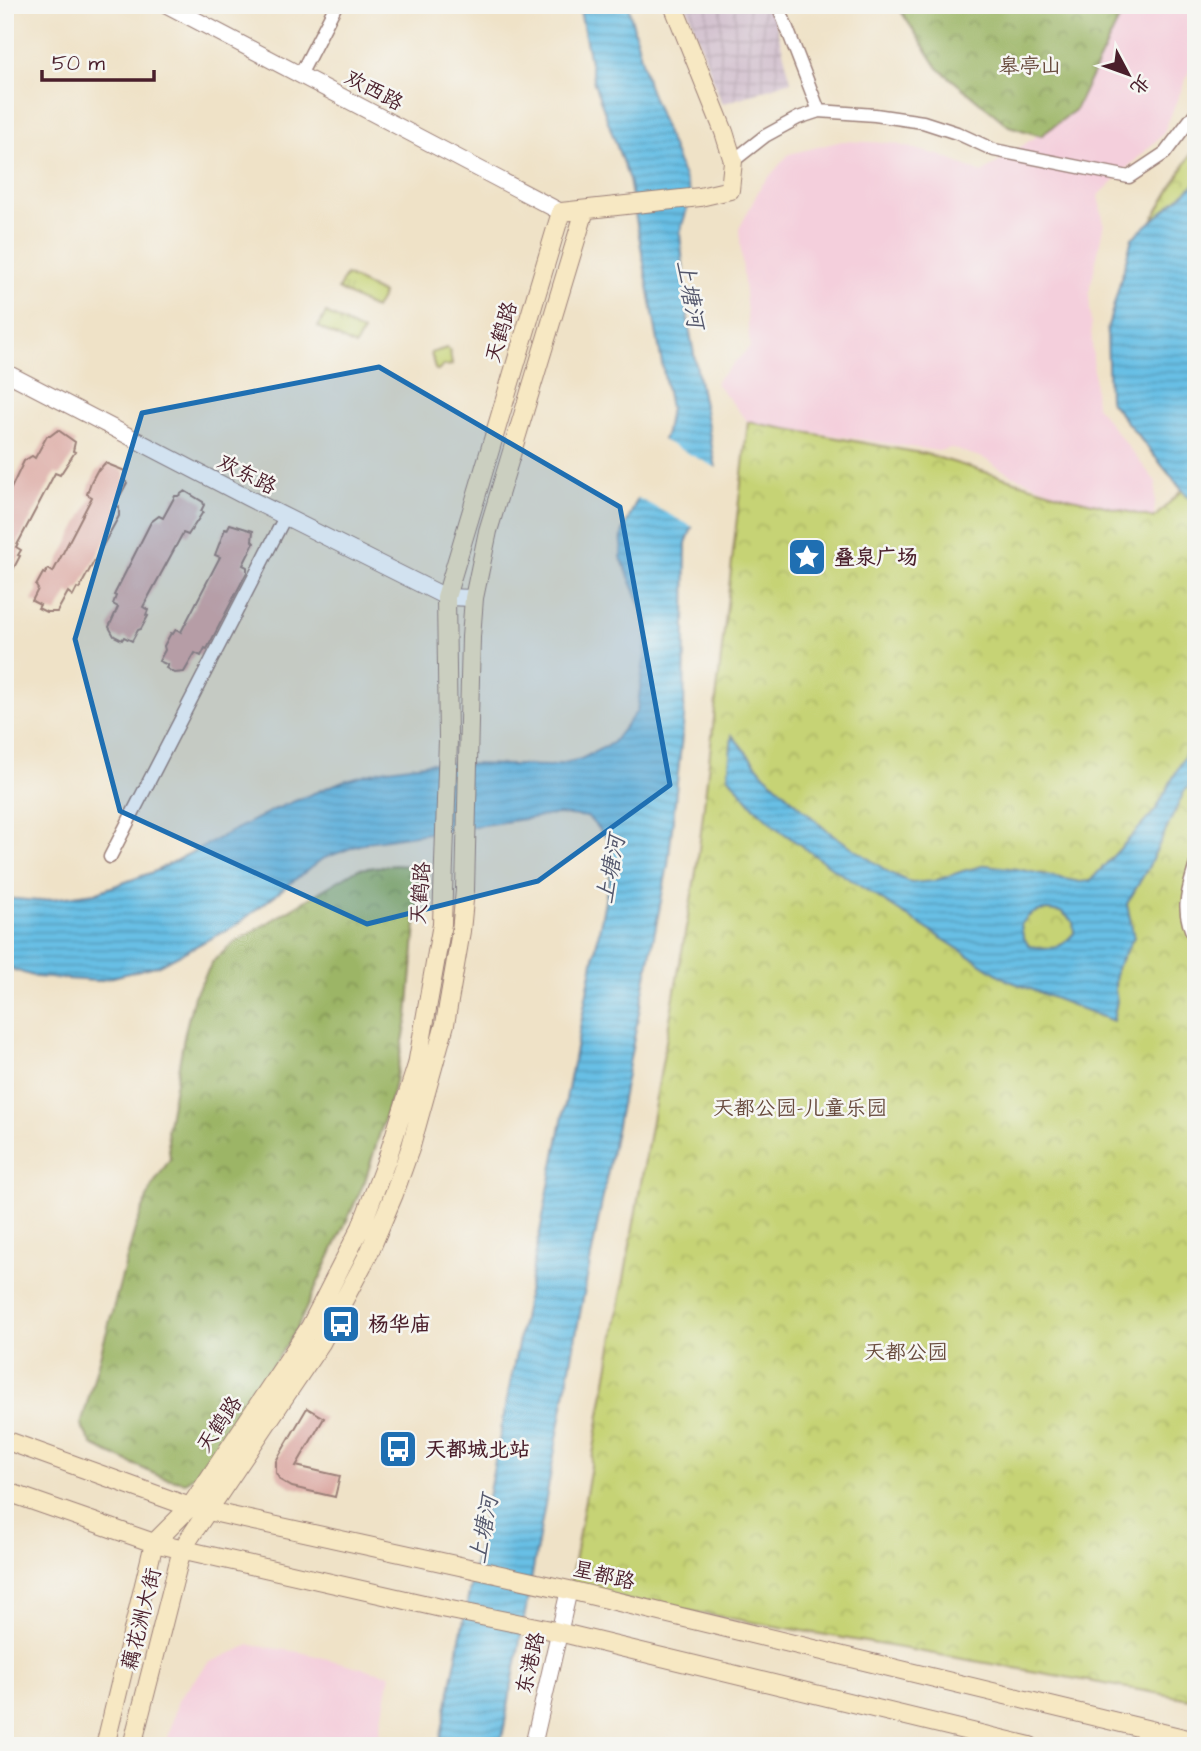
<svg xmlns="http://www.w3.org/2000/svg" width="1201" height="1751" font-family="'Architects Daughter','LXGW WenKai TC',sans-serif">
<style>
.built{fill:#f4cfdc}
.industrial{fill:url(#industrial-grid)}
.grass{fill:url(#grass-tufts);stroke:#887950;stroke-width:2}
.forest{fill:url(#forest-crowns);stroke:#736a48;stroke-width:2}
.park{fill:url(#park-crowns);stroke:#887950;stroke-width:2}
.water{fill:url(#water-rules);stroke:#586f88;stroke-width:2;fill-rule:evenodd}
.pier{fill:#efe2c7}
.building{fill:#dca9a3}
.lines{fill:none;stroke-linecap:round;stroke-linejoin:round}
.minor-casing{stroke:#9c8079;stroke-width:15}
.tertiary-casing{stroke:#9c8079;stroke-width:18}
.secondary-casing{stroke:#9c8079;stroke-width:20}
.minor{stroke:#fff;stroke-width:12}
.tertiary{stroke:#fff;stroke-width:16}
.secondary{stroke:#f7e8c3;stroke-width:18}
.marked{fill:#1f6fb2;fill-opacity:0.2;stroke:#1f6fb2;stroke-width:5;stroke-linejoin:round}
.labels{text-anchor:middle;stroke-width:5;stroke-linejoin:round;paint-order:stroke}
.park-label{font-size:21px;fill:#694c3e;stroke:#f6f6f2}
.street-label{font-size:21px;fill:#4a1f2b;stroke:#f6f6f2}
.poi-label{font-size:21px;font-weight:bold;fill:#4a1f2b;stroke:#f6f6f2;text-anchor:start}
.water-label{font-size:23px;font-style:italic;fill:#54576c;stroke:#f6f6f2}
</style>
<defs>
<pattern id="industrial-grid" width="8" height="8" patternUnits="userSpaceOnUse" patternTransform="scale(1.75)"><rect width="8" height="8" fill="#d0bdcc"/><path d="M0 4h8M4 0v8" fill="none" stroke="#b4a2af"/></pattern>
<pattern id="grass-tufts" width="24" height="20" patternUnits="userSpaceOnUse" patternTransform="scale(1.75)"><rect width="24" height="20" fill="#c6d375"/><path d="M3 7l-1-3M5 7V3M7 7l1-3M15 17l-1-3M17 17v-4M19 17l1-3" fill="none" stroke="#acb565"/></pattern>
<pattern id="forest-crowns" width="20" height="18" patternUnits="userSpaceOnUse" patternTransform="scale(1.75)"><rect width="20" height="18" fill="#9cb566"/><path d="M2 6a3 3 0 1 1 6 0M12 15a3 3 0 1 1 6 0" fill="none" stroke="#819354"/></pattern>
<pattern id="park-crowns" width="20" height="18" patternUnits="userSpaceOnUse" patternTransform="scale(1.75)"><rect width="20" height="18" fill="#c6d375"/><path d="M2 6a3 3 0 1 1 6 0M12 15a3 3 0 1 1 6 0" fill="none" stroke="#acb565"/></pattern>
<pattern id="water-rules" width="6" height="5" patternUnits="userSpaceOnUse" patternTransform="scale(1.75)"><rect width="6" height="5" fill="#67bfe5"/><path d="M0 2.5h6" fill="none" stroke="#579bba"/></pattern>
</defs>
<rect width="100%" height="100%" fill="#f6f6f2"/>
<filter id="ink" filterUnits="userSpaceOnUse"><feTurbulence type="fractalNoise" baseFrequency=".0143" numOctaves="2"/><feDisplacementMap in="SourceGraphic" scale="14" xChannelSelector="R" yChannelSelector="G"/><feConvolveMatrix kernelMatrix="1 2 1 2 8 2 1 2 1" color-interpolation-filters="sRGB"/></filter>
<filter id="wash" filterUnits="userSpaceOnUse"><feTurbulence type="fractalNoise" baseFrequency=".00686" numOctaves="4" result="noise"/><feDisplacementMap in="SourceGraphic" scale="28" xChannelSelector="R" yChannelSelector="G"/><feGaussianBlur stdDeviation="1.57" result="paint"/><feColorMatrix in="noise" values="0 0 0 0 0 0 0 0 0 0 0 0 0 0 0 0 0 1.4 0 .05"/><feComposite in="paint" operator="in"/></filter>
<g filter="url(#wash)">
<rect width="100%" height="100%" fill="#efe2c7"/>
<!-- built -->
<path class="built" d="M1127 5H1196V55L1163 134 1098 196 1104 223 1089 294 1096 406 1156 482 1154 518 1129 524 1068 497 1011 475 983 458 951 448 938 451 748 422 715 382 750 347 739 229 761 186 789 154 842 141 891 143 939 155 982 173 1075 110Z
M250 1645 300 1652 390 1675 377 1746H166L178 1700 208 1663Z"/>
<!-- industrial -->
<path class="industrial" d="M686 5H771L791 81 722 104Z"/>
<!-- grass -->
<path class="grass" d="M346 275 383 294 375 309 338 289Z
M326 313 363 332 355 346 318 327Z
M447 348 450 351 452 365 443 366 438 371 435 369 431 353Z"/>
<!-- forest -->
<path class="forest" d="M897 5H1126L1075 110 1041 136 1009 126 938 68Z
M395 865 421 867 408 1016 393 1091 365 1181 296 1330 205 1468 185 1482 161 1477 92 1445 81 1425 135 1229 152 1186 170 1159 167 1130 185 1032 194 996 213 961 234 943 358 869Z"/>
<!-- park -->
<path class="park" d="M1196 146V1700L569 1590 697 866 748 422 926 454 1068 497 1154 518 1182 490 1109 400 1151 222Z"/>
<!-- water -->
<path class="water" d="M579 5H628L648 85 691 195 680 233 689 328 716 468 686 543 684 718 668 865 578 1324 504 1728 500 1746H439L611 870 613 845 588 817 558 814 367 842 322 859 235 926 159 965 98 981 36 977 5 967V898L38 901 95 893 156 871 271 811 343 781 382 770 430 763 551 766 581 759 612 743 637 711 649 624 621 558 622 534 666 433 670 408 629 180 594 83Z
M1196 183V507L1109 400 1107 330 1132 238Z
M732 735 764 774 825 829 890 873 911 883 934 881 963 871 986 865 1017 869 1080 882 1090 881 1155 811 1196 735V778L1185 790 1149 866 1127 904 1134 937 1116 969 1115 990 1117 1001 1113 1021 1007 980 835 870 778 829 754 807 728 776ZM1047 910 1062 912 1073 922 1074 933C1059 951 1052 949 1029 946L1023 936 1021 925C1029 914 1034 911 1047 910Z"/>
<!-- pier -->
<path class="pier" d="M660 439 719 469 695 528 634 496Z"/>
<g id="blocks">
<!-- building -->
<path class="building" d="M58 430 75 442 73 451 75 452 60 475 55 473 16 547 21 550 18 555 20 556 5 585V501L24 461 32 456 35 458 47 436H50Z
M105 463 125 471 124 480 127 483 115 505 119 507V516L79 589 77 588 73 596 68 592 57 612H46L38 608 40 605 32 601 38 589 36 586 43 573 45 574 48 569 53 572 92 497 87 494 91 482 98 469 99 470Z
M185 491 203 502 204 505 201 511 203 512 188 535 183 533 143 607 148 610 146 615 148 616 141 629 138 630 132 641 124 637 122 640 114 636 109 627 118 607 113 604 116 596 114 595 151 522 159 516 163 518 175 496H178Z
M230 524 253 531 252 541 254 543 243 565 247 567V572L207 649 205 648 201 656 195 653 184 672 174 673 166 668 168 665 159 661 165 650 164 646 171 633 173 634 176 629 181 632 220 557 215 555 225 529 227 530Z
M307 1408 324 1418 296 1466 340 1476 335 1497 292 1487 280 1480 276 1473V1461Z"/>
</g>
</g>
<g filter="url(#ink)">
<use href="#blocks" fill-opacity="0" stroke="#9c8079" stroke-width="2"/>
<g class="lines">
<defs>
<path id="minor" d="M778 5 819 111
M300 75 336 5
M733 161 765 136 798 118 819 111 875 115 923 122 957 133 994 150 1129 177 1165 153 1196 112
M110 857 285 517
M1196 864C1187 894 1180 911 1196 940"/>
<path id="tertiary" d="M167 5 561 212
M5 372 248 498 446 597 474 598
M533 1746 569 1590"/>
<path id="secondary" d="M5 1440 190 1507 569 1590 1196 1741
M5 1491 154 1543 441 1608 546 1629 1030 1746
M154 1543 190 1507 310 1327 361 1227 387 1159 417 1065 442 924 448 739 446 597 561 212 700 197 730 190 733 161 724 132 673 5
M105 1746 154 1543
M132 1746 182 1549 321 1343 369 1253 394 1194 411 1146 445 1024 461 931 465 890 471 637 474 598 488 531 585 210"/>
</defs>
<!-- minor casing -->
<use href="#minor" class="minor-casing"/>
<!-- tertiary casing -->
<use href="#tertiary" class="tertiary-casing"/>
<!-- secondary casing -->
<use href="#secondary" class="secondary-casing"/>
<!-- minor -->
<use href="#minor" class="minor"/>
<!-- tertiary -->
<use href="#tertiary" class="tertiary"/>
<!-- secondary -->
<use href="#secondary" class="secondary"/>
</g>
</g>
<!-- marked area -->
<path class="marked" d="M379 367 620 507 670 785 538 881 367 924 120 811 75 639 142 413Z"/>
<!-- icons -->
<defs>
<symbol id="sight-square" viewBox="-11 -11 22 22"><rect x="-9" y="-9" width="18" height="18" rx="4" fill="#1f6fb2" stroke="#f6f6f2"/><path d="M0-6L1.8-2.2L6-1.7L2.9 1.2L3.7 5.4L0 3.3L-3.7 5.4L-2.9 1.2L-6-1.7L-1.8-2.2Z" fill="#fff"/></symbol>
<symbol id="bus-square" viewBox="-11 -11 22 22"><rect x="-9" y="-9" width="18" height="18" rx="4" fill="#1f6fb2" stroke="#f6f6f2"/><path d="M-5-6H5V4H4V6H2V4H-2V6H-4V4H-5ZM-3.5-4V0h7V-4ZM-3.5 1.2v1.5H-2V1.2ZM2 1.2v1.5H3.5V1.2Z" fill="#fff"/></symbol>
</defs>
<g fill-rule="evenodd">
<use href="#sight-square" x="785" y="535" width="44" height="44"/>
<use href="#bus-square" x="319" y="1302" width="44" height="44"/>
<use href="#bus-square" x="376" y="1427" width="44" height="44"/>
</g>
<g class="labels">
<!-- park labels -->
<g class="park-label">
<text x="1030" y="73">皋亭山</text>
<text x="800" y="1115">天都公园-儿童乐园</text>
<text x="906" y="1359">天都公园</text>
</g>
<!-- street labels -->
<g class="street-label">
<text transform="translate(374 90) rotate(28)" y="7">欢西路</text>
<text transform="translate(501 332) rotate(-73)" y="7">天鹤路</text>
<text transform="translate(247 474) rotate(27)" y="7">欢东路</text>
<text transform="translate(420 893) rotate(-86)" y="7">天鹤路</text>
<text transform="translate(219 1424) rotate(-56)" y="7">天鹤路</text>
<text transform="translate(604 1575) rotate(13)" y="7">星都路</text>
<text transform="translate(141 1619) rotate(-76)" y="7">藕花洲大街</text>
<text transform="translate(530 1663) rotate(-77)" y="7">东港路</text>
</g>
<!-- poi labels -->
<g class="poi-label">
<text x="834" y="564">叠泉广场</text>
<text x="368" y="1331">杨华庙</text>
<text x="425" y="1456">天都城北站</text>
</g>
<!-- water labels -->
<g class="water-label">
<text transform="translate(691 294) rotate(80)" y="8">上塘河</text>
<text transform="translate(610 869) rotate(-79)" y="8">上塘河</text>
<text transform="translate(483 1529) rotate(-79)" y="8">上塘河</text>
</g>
</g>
<!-- margin -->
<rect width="1201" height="1751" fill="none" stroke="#f6f6f2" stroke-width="28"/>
<!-- north arrow -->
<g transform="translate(1128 74) rotate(131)" stroke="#f6f6f2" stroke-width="5" paint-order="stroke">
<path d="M0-5L12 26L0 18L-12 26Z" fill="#4a1f2b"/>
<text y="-10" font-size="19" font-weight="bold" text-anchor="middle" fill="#4a1f2b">北</text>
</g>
<!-- scale -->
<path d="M42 70v10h112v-10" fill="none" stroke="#4a1f2b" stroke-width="3.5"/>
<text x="52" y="70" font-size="21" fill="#4a1f2b" stroke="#f6f6f2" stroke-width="5" paint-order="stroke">50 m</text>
</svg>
